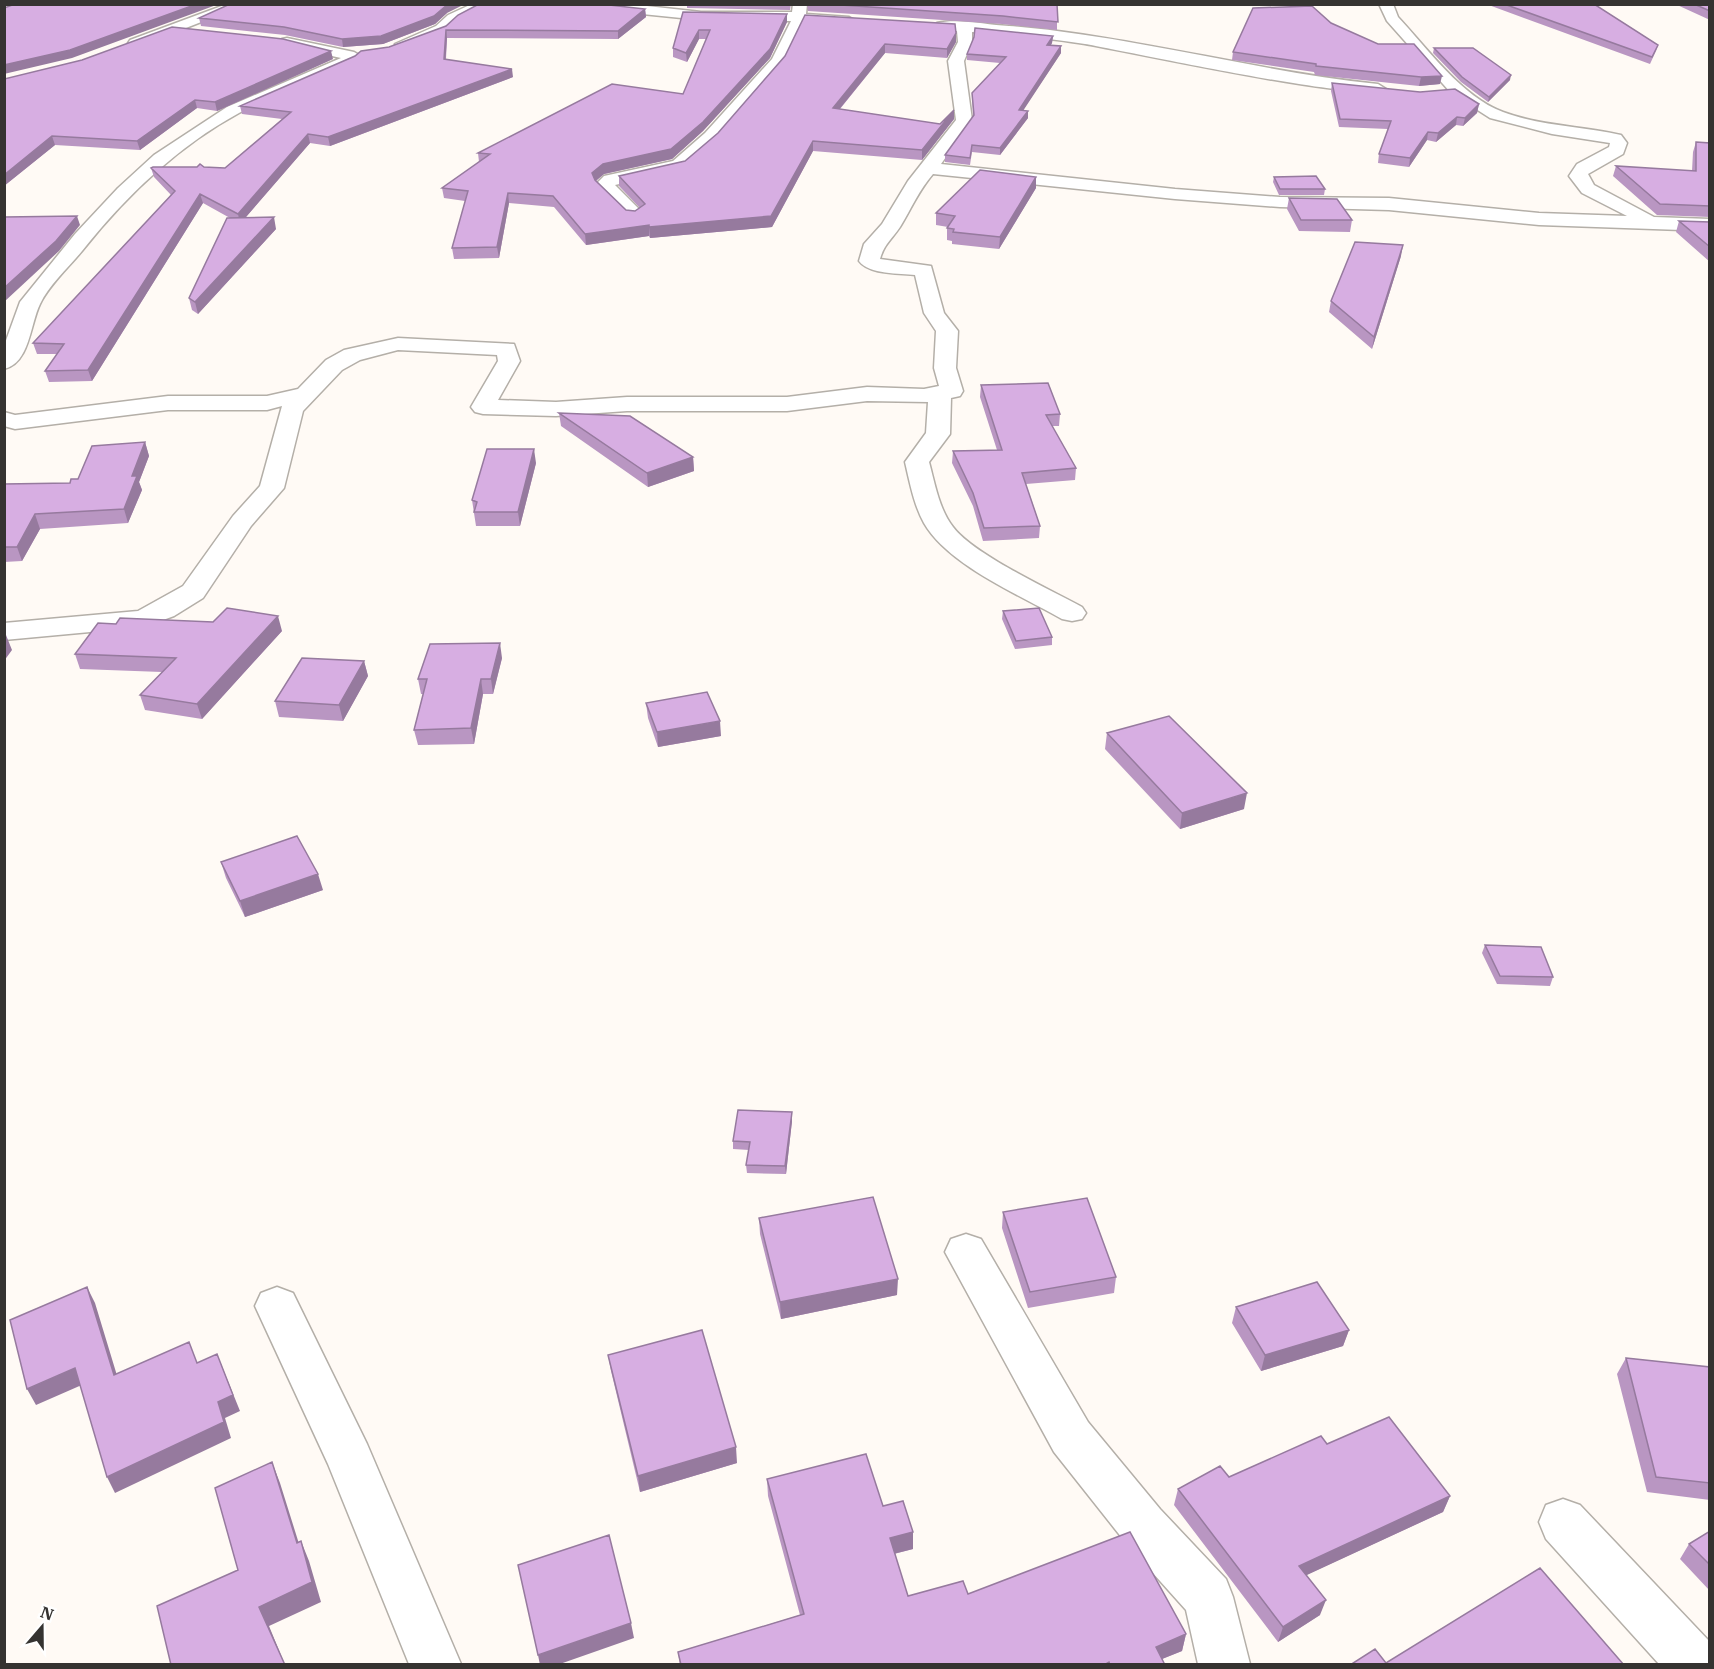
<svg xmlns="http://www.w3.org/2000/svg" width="1714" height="1669" font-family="'IBM Plex Serif',serif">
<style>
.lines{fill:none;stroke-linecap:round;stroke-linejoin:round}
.street-casing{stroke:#b4afa8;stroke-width:3}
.street{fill:#fff;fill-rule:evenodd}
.wall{fill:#b996c2}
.shaded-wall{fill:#967a9e}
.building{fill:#d7aee2;stroke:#967a9e;stroke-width:1.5}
</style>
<rect width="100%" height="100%" fill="#fffaf5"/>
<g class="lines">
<defs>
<path id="street" d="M227 4H247L140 46 135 47 128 43 130 40Z
M472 4H491L458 21 446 32 402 48 395 44 436 26 448 15Z
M577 4H629L701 12H792L793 4H807L806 14 849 17 856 21 849 25 804 22 784 64 717 141 685 169 615 185 644 214 635 220 628 218 598 189 595 185 604 176 673 161 705 133 772 59 791 21 701 20 583 8Z
M1379 4H1393L1398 17C1427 48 1462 97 1503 112 1541 126 1582 126 1621 135L1627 143 1623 154 1588 174 1594 185 1654 217 1710 219V231L1539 225 1389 210 1280 207 1175 199 933 174C919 190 911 209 900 227 892 239 884 244 880 259L931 266 944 313 958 331 956 368 963 391 960 396 951 398 950 434 929 462C935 484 939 509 953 527 973 554 1049 589 1082 607L1086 613 1082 619 1072 621 1062 619C1020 595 948 565 924 523 914 505 910 483 905 462L926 433 928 402 867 401 787 411H627L556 416 483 414 475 412 471 407 498 361 497 355 398 350 360 360 342 370 303 411 284 488 251 526 203 598 174 616 144 627 4 640V623L138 611 183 586 233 516 260 486 282 406 267 410H168L15 429 4 426V412L15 415 168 396H267L298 389 326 360 344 350 398 338 514 344 520 361 498 400 556 402 627 397H787L867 387 924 389 939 386 934 368 936 331 924 313 915 275C900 273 869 275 859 261L864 244 882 224 908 181 956 120 948 61 958 42 957 31 937 29V23C958 18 987 25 1009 26 1133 36 1254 71 1378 84L1386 89C1373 105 1121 50 1085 44 1048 38 1010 35 972 32V42L964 61 972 120 941 164 1175 189 1280 197 1389 198 1539 213 1627 216 1582 193 1569 176 1577 164 1609 147 1610 143 1552 134 1490 118 1451 93 1387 21Z
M287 38 354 52 361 56 356 62C318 79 276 93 239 113 178 146 125 197 82 251 69 267 49 285 40 304 30 324 30 363 4 369V346L20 302 75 234 118 188 154 155 227 107 341 58 282 45 280 42 282 39Z
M966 1234 981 1239 1088 1422 1160 1509 1226 1579 1233 1597 1250 1664H1198L1186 1610 1126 1543 1054 1452 945 1252 951 1239Z
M277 1287 293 1293 367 1444 461 1664H409L328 1464 255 1306 261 1293Z
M1563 1499 1580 1505 1710 1642V1664H1659L1546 1539 1539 1522 1546 1505Z"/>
</defs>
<!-- street casing -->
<use href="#street" class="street-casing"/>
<!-- street -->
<use href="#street" class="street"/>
</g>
<!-- wall -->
<path class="wall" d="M687 4H791L790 10 687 8Z
M807 4H1057V30L1002 24 808 11Z
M1486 4H1594L1658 45 1656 51 1650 64Z
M1675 4H1710V20Z
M645 9 646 17 618 39 447 38 446 59 513 77 330 146 310 143 245 218 276 229 198 314 192 310 189 298 230 218 203 203 92 381 49 382 45 371 57 354H37L33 343 171 195 154 177 151 168H225L282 119 242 114 240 106 389 47 446 26Z
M683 12 787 22 770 58 703 131 672 159 604 174 596 181 626 210 635 211 640 208 619 186V176L685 161 718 133 785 56 805 15 956 42 947 58 885 53 840 109 940 124 954 110V119L922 160 813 151 772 227 650 238 649 236 586 245 554 207 509 203 499 258 454 259 452 248 465 201 444 198 442 188 479 162 478 153 683 94 706 39H699L687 62 673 57V48Z
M447 13 435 24 383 44 343 47 285 35 201 26 199 18Z
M1331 23 1440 84 1419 86 1315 75 1314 72 1232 60 1233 52Z
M1053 36 1052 43 1051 45 1061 53 1023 110 1028 111V118L1000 155 972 152 970 165 945 162V155L973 116 972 93 1000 63 967 60V54Z
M1434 48 1510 80 1488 102 1461 82 1433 53Z
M333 59 217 111 197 108 140 150 55 145 4 186V79Z
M1332 83 1479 104 1477 113 1463 126 1456 125 1436 142 1427 140 1409 167 1378 163 1379 154 1388 129 1339 127 1331 91Z
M1696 142 1710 143V217L1657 215 1613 176 1616 166 1692 171 1693 152Z
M1036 177V188L999 249 952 244V241L947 240V228L948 227 936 225V213Z
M1274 177 1325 189 1324 195H1279L1273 182Z
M1289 198 1352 220 1350 232 1299 231 1287 209Z
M1679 221 1710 222V262L1676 232Z
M1401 256 1372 349 1329 312 1331 301Z
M981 385 1060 414 1059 426H1052L1076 468 1075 480 1026 484 1040 526 1039 538 983 541 973 506 952 463 953 451 997 450 980 397Z
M559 413 693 457 694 471 648 487 561 426Z
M145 442 149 456 139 482 142 490 128 523 40 529 22 561 4 562V484L70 483Z
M536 463 520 526H476L472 500Z
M1003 611 1052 637V645L1015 649 1002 619Z
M282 631 202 719 145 710 140 695 162 672 80 669 75 654Z
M502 658 493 694H483L474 744 418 745 414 730 423 694H421L418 679Z
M364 661 368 676 343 721 279 717 275 701Z
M646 703 721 736 658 747 648 718Z
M1107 733 1244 809 1180 829 1105 749Z
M221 862 323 890 245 917 226 878Z
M1485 945 1553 977 1550 986 1497 984 1482 953Z
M792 1121 786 1174 747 1173 746 1165 749 1150 733 1149V1141Z
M1003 1212 1116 1277 1114 1293 1028 1308 1002 1228Z
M759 1218 897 1295 781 1319 760 1234Z
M1236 1307 1349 1330 1343 1346 1261 1371 1232 1323Z
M608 1355 737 1463 640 1492 611 1371Z
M1626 1358 1710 1367V1500L1647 1492 1617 1374Z
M1327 1444 1450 1496 1443 1512 1306 1575 1320 1615 1278 1642 1174 1505 1178 1489 1229 1477Z
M767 1479 883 1506 913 1532V1549L894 1554 908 1596 968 1594 1186 1634 1182 1651 1162 1659 1165 1665H680L678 1652 800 1615 768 1496Z
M1710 1531V1591L1680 1559 1689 1544Z"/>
<!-- shaded-wall -->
<path class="shaded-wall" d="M197 4H219L72 58 4 74V65Z
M448 4H465L447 13 435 24 383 44 343 47 342 39Z
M645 9 646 17 618 39V31Z
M787 14V22L770 58 703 131 672 159 604 174 593 183 592 173 603 164Z
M446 30 447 38 445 67 444 59Z
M699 30V39L687 62 686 53Z
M956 33V42L947 58V49Z
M1053 36 1052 43 1047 51V45Z
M885 44V53L833 117V108Z
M1061 46V53L1019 117V110Z
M331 51 333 59 217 111 215 102Z
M512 69 513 77 330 146 328 137Z
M1511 75 1510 80 1488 102 1489 97Z
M1442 76 1440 84 1419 86 1421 77Z
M195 100 197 108 140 150 137 141Z
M1479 104 1477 113 1463 126 1465 118Z
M954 110V119L922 160V150Z
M1028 111V118L1000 155V148Z
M1457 117 1456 125 1436 142 1438 133Z
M1428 132 1427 140 1409 167 1410 158Z
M308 134 310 143 240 224 238 214Z
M52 136 55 145 4 186V175Z
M813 141V151L772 227 650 238 649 227Z
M1036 177V188L999 249 1000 237Z
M508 193 509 203 499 258 497 247Z
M200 194 203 203 92 381 88 370Z
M77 216 80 225 59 251 4 302V288Z
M274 217 276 229 198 314 195 302Z
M649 225V236L586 245 585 234Z
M1403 245 1401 256 1372 349 1374 337Z
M145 442 149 456 139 482 142 490 128 523 124 509 132 476Z
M534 449 536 463 520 526 518 512Z
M693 457 694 471 648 487 647 473Z
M35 514 40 529 22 561 17 547Z
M278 616 282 631 202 719 197 704Z
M6 635 12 650 4 661V637Z
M500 643 502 658 493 694 491 679Z
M364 661 368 676 343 721 339 705Z
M481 679 483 694 474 744 471 728Z
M720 721 721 736 658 747 657 732Z
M1247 793 1244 809 1180 829 1182 813Z
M318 874 323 890 245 917 240 901Z
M792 1112V1121L786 1174 785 1166Z
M898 1279 897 1295 781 1319 780 1302Z
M87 1287 95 1303 122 1392 114 1375Z
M1349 1330 1343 1346 1261 1371 1265 1355Z
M217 1354 240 1411 225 1418 231 1438 115 1493 107 1477 218 1402Z
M75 1368 84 1384 36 1405 27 1389Z
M736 1447 737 1463 640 1492 638 1476Z
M272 1462 280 1483 305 1563 297 1543Z
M1450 1496 1443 1512 1294 1581 1299 1566Z
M913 1532V1549L889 1555 890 1538Z
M301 1541 309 1561 321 1602 269 1626 285 1665 259 1607Z
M1326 1600 1320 1615 1278 1642 1283 1627Z
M631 1623 634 1638 557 1665H540L538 1655Z
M1186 1634 1182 1651 1152 1663 1156 1647Z"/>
<!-- building -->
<path class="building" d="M15 4H197L70 50 4 65V8Z
M230 4H448L434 16 381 36 342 39 284 27 199 18Z
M479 4H600L645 9 618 31 446 30 444 59 512 69 328 137 308 134 238 214 200 194 88 370 45 371 64 344 33 343 175 191 151 168 153 167H197L200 164 204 167 225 168 291 112 240 106 355 56 361 51 389 47 446 26 458 15Z
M826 4H1057L1058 22 1003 16Z
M1504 4H1594L1658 45 1652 57Z
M1694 4H1710V11Z
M1312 6 1331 23 1378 44H1414L1442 76 1421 77 1316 66V64L1233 52 1253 8Z
M683 12 787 14 770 49 703 122 671 149 603 164 592 173 595 180 626 210 635 211 645 204 619 176 685 161 718 133 785 56 805 15 955 24 956 33 947 49 885 44 833 108 940 124 954 110 922 150 813 141 771 216 649 227V225L585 234 553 196 508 193 497 247 452 248 468 191 442 188 490 154 478 153 612 84 683 94 710 30H699L686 53 673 48Z
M172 27 283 39 331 51 215 102 195 100 137 141 52 136 4 175V79L82 60Z
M975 28 1053 36 1047 45 1061 46 1019 110 1028 111 1000 148 972 145 970 158 945 155 974 115 972 93 1006 57 967 54 974 37Z
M1434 48H1473L1511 75 1489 97 1462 77Z
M1332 83 1420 92 1455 89 1479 104 1465 118 1457 117 1438 133 1428 132 1410 158 1379 154 1391 121 1340 119Z
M1696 142 1710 143V206L1660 204 1616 166 1696 171Z
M980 170 1036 177 1000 237 953 232 954 229 947 228 955 216 936 213Z
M1316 176 1325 189H1280L1274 177Z
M1289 198 1337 199 1352 220H1301Z
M77 216 56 241 4 288V217Z
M274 217 195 302 189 298 227 218Z
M1679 221 1710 222V247Z
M1355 242 1403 245 1374 337 1331 301Z
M1048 383 1060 414 1046 415 1076 468 1022 473 1040 526 984 528 973 493 953 451 1002 450 981 385Z
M559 413 630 416 693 457 647 473Z
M145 442 132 476H137L124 509 35 514 17 547H4V484L70 483 71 479H78L92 446Z
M487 449H534L518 512H474L477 502 472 500Z
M227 608 278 616 197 704 140 695 176 658 75 654 98 623 116 624 120 618 213 622Z
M1039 608 1052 637 1016 641 1003 611Z
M500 643 491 679H481L471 728 414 730 427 679H418L430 644Z
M302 658 364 661 339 705 275 701Z
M707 692 720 721 657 732 646 703Z
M1169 716 1247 793 1182 813 1107 733Z
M297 836 318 874 240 901 221 862Z
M1485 945 1541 947 1553 977 1500 976Z
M738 1110 792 1112 785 1166 746 1165 750 1142 733 1141Z
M873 1197 898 1279 780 1302 759 1218Z
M1087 1198 1116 1277 1030 1292 1003 1212Z
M1317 1282 1349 1330 1265 1355 1236 1307Z
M87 1287 114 1375 189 1342 197 1363 217 1354 233 1395 218 1402 224 1422 107 1477 75 1368 27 1389 10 1320Z
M702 1330 736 1447 638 1476 608 1355Z
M1626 1358 1710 1367V1483L1656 1477Z
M1389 1417 1450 1496 1299 1566 1326 1600 1283 1627 1178 1489 1220 1466 1229 1477 1321 1436 1327 1444Z
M866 1454 883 1506 903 1501 913 1532 890 1538 908 1596 963 1581 968 1594 1130 1532 1186 1634 1156 1647 1165 1665H1110L1109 1662 1104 1665H681L678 1652 804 1614 767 1479Z
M272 1462 297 1543 301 1541 312 1582 259 1607 285 1665H171L157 1606 238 1570 215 1488Z
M1710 1531V1565L1689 1544Z
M609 1535 631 1623 538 1655 518 1565Z
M1540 1568 1624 1665H1350L1375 1649 1386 1663Z"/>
<!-- border -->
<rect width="1714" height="1669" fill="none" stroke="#353331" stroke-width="12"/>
<!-- north arrow -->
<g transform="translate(42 1627) rotate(20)" stroke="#ffffff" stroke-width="4.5" paint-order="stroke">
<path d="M0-4.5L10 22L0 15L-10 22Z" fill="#353331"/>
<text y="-9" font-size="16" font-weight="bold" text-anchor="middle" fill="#353331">N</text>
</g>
</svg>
